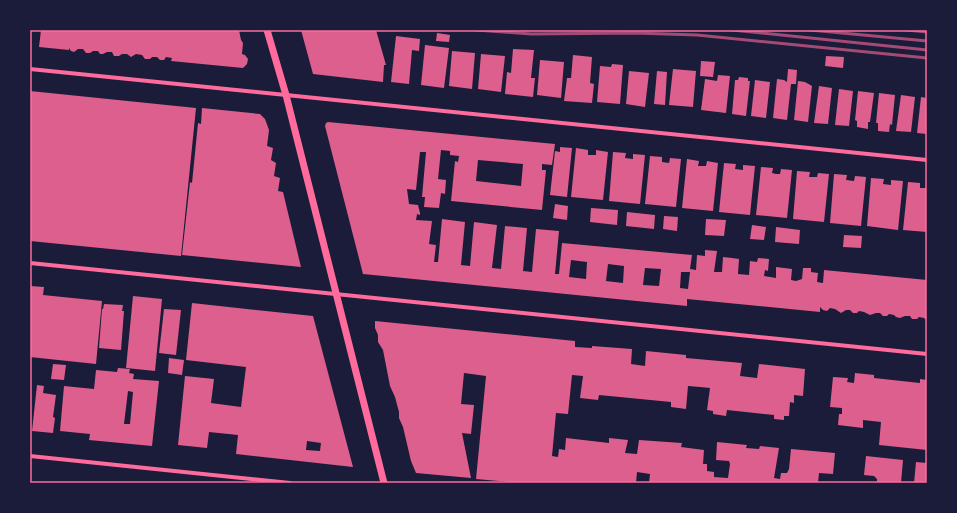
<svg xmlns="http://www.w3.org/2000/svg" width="957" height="513" viewBox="0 0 957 513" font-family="'Golos Text',sans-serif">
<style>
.building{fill:#dd5f8e;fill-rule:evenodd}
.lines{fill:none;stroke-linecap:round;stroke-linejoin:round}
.minor{stroke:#ff6b9d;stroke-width:4}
.tertiary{stroke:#ff6b9d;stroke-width:7}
.rail{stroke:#a44b75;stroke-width:3}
.neatline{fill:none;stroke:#ff6b9d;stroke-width:1.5}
</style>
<rect width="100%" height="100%" fill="#1b1b3a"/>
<g class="building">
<polygon points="41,30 239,30 241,40 243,43 242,54 245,55 248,59 247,64 243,68 171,61 172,58 166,57 164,60 160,60 157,57 152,57 150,59 145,59 142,55 136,54 131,57 127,54 122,54 119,56 114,56 112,52 107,52 103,54 100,54 98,51 93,51 90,53 86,53 83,49 78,49 74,52 71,51 69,48 69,50 39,47"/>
<polygon points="301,30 376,30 386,65 384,65 383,82 313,74"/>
<polygon points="437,33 450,35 449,42 436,41"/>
<polygon points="396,36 420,39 419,51 412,50 409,84 391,82"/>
<polygon points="425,45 449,48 444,88 421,85"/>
<polygon points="513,49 534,50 531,78 535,78 533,97 505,94 507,72 511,73"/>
<polygon points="452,51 475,53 472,89 449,86"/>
<polygon points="481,54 505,56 501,92 478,89"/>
<polygon points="573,55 592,57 590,83 594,84 592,103 564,101 567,78 571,78"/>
<polygon points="826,56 844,57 843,68 825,66"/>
<polygon points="540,60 564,62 561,98 537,95"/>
<polygon points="701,61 715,62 713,77 700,76"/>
<polygon points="612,64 623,65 620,104 597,102 600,66 611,67"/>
<polygon points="673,69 696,71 693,107 669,105"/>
<polygon points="788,69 797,70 796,84 791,84 787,120 773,118 777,79 784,80 787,82"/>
<polygon points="629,71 649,73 645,107 626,104"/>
<polygon points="657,71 667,72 665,105 654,104"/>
<polygon points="718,75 730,76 726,113 701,110 705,79 717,81"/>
<polygon points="739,77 748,78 748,81 750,81 746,116 732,114 735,80 738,80"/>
<polygon points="755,80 770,82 766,118 751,116"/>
<polygon points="798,81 805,82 812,86 808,122 794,120"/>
<polygon points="819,86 832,88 828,124 814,123"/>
<polygon points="839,89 853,91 849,126 835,125"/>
<polygon points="30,91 196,108 181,256 30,241"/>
<polygon points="858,91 874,93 870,122 868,122 868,129 857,127 857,121 855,120"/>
<polygon points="879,93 895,95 892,125 890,124 889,132 878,131 878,123 876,123"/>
<polygon points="901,95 915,97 911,132 896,131"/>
<polygon points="921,97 927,98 927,134 917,133"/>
<polygon points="202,108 260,114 265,119 269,130 267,146 273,148 271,160 276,163 274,176 280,178 278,191 283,192 301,267 182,255 190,182 192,183 198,123 201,124"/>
<path d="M328 122 555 144 552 165 542 164V170H546L542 210 451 201 455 161 458 162 459 156 450 155V151L441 150 438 179 446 180 445 194 441 193 439 208 424 207 425 197H422L426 152H420L416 190 407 189 409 204 418 205 420 213V215L417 214 416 220 432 221 429 244 436 245 434 262H438L442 219 465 222 461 265 470 266 474 222 497 225 492 268 501 269 505 226 527 228 523 271 532 272 536 229 559 231 555 274H559L562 243 692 255 690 269 696 270 697 255 705 256V250L717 251 714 272H722L723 257 732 258 739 259 738 274 749 275 750 261 757 262 758 258 769 259 768 271 765 270 764 276 776 278V267L792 269 791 280 796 281 802 279 803 268H811V272L818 273 817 282 823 283 824 270 927 280V321L924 318 919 317 917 319H912L910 316H905L900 318 896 317 894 315 889 314 887 316H883L880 313H876L870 315 864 312 859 311 857 313H853L850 310H846L841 313 835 309 830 308 827 311 823 310 820 307V312L687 299V306L363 274 325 126 326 123ZM478 160 523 164 521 186 476 181ZM571 260 587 262 586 279 569 277ZM608 264 624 266 623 283 606 281ZM645 268 661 269 659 286 643 285ZM681 272H690L688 289 680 288Z"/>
<polygon points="560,147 572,148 567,197 550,195 555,151 560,152"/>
<polygon points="576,148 588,150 588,155 596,155 596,150 608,152 603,200 571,197"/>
<polygon points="613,152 626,153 625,158 633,159 633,154 645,155 640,204 609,201"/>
<polygon points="650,156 662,157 662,162 669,163 670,158 681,159 676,207 645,204"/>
<polygon points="687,159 699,161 698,166 706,166 707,161 718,163 713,211 682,208"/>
<polygon points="724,163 736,164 735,169 743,170 743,165 755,166 750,215 719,212"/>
<polygon points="761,167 773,168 772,173 776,174 780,174 781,169 792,170 787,218 756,215"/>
<polygon points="797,171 810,172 809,177 817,177 818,173 829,174 824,222 793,219"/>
<polygon points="834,174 847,175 846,180 854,181 855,176 866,177 861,226 830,223"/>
<polygon points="871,178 884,179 883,184 891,185 891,180 903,181 898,230 867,226"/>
<polygon points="908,182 920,183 920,188 927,188 927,232 903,230"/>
<polygon points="555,204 568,206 567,220 553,218"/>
<polygon points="591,208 618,210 617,225 590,222"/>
<polygon points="627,212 655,215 654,229 626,226"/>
<polygon points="664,216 678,217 677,231 663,229"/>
<polygon points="706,219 726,220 724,236 705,235"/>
<polygon points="752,225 766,227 764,240 750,239"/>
<polygon points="776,227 800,230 799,244 775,242"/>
<polygon points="844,235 862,236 861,248 843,247"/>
<polygon points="30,286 44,287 43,295 102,301 96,364 30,357"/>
<polygon points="133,296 162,299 155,371 126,368"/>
<path d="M192 303 313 316 353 467 236 454 238 435 209 432 207 448 178 445 185 376 214 379 211 403 241 407 246 367 186 360ZM307 441 321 443 320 451 306 450Z"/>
<polygon points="104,304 123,305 122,311 124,311 121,350 99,348 102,309 103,309"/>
<polygon points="164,309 181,310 176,355 159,353"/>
<polygon points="375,321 575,341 575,347 592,348 592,346 632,349 631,364 645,366 646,351 686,355 686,358 742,363 740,376 757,378 759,364 805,369 803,396 794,395 794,403 790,402 789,416 784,416 784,420 774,419 774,415 727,410 726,416 713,414 713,411 707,410 710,388 700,387 688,386 686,409 671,407 671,402 599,395 598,400 580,398 583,376 572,375 568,414 556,413 552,456 558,457 559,449 565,450 566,438 609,443 609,438 628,440 625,453 637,454 639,440 682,443 681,447 704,450 703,464 707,464 707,471 714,472 714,477 728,478 730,464 729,461 716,460 717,442 747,445 746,448 759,449 760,446 779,448 774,478 780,479 781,473 787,473 789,469 791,449 835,453 833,474 819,473 818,483 649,483 650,474 637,472 636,483 587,483 574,482 574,483 521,483 476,479 486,376 464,373 461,404 474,405 471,434 462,433 471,478 416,473 411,461 403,427 399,418 399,412 395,397 390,386 383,350 378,342 378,335 375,328"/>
<polygon points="169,358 184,360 182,375 168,373"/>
<polygon points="53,364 66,365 64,380 51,379"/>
<path d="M118 368 130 369 129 373 134 374 133 379 159 381 152 446 89 440 90 434 60 431 64 386 94 389 96 370 117 372ZM128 391 133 392 130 424H124Z"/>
<polygon points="855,373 874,375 874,378 920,383 920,379 927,380 927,450 879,445 881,422 863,420 863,428 838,425 839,414 842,414 842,408 830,407 833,377 848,378 847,382 854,383"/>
<polygon points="37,385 44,386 43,393 56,395 53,417 55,418 53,433 32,431"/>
<polygon points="866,456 903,460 901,483 877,483 877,479 874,476 864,475"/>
<polygon points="916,462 927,463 927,483 914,483"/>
</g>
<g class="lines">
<g class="minor">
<polyline points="30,69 927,160"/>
<polyline points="30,263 927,354"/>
<polyline points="30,456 290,483"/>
</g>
<polyline class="tertiary" points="267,30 286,95 384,483"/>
<g class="rail">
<polyline points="476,30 531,34 635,33 697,35 927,58"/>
<polyline points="732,30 927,50"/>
<polyline points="810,30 927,41"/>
<polyline points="907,30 927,32"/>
</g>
</g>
<rect width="957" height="513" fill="none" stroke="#1b1b3a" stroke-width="62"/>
<rect x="31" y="31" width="895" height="451" class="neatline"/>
</svg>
